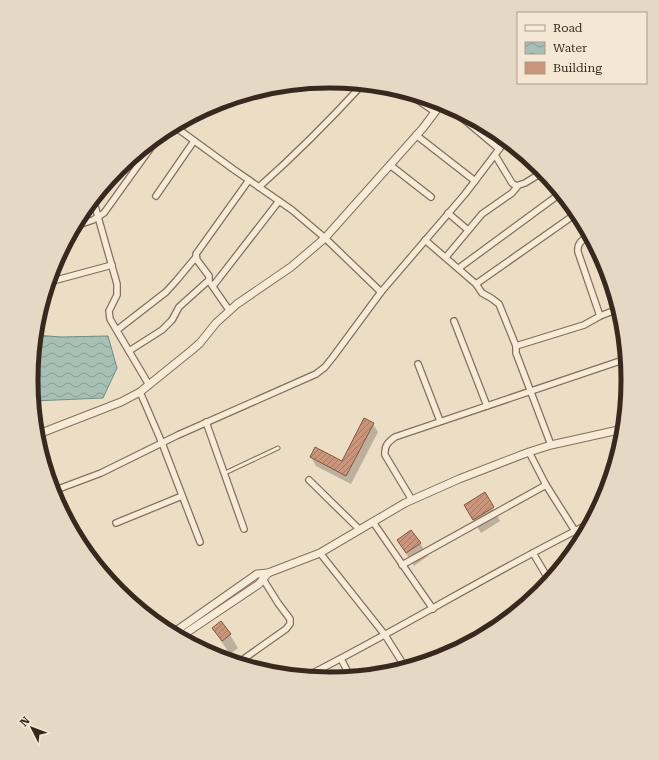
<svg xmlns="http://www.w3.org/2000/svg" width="659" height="760" viewBox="0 0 659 760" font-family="'Roboto Serif',serif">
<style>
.water{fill:url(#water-waves);stroke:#6e8e83}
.shadow{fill:#0003}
.building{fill:url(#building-hatch);stroke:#855643}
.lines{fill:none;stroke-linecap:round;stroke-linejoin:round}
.service-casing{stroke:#876e5c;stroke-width:5}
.minor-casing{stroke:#876e5c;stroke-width:8}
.tertiary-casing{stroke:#876e5c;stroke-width:9}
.service{stroke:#f7ebd8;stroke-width:3}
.minor{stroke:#f7ebd8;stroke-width:5.5}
.tertiary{stroke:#f7ebd8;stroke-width:7}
.rim{fill:none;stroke:#38291f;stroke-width:5}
</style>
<defs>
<pattern id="water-waves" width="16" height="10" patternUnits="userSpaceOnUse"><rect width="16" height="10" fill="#a7c0b6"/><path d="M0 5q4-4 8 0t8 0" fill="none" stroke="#899c93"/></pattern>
<pattern id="building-hatch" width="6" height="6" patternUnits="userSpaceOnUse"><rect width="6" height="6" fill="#c9957d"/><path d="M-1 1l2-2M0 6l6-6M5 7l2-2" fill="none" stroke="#a47a66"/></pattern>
</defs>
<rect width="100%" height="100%" fill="#ecddc5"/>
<polygon class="water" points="35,335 61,337 108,336 117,368 103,398 33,401 31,380"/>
<g class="shadow">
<polygon points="373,424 378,432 351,484 316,466 311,457 342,462"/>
<polygon points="485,494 500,521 481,533 465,506"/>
<polygon points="398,541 420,543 428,556 414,566"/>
<polygon points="221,622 230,635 238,648 230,654 221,641 213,628"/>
</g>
<g class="building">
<polygon points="364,418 374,423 346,476 310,457 315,447 342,461"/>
<polygon points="485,492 494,507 473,520 464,505"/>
<polygon points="411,530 421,543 406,553 397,540"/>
<polygon points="221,621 231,634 222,641 212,628"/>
</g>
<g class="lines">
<g class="service-casing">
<polyline id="service" points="225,473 278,448"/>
</g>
<g class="minor-casing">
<g id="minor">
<polyline points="409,94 435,112"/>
<polyline points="449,107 499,149"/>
<polyline points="174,126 233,169 292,210 325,238 381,292"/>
<polyline points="179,130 193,116"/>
<polyline points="416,135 475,181"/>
<polyline points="495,155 512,183 516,186 525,183 543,172"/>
<polyline points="390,165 431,197"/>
<path d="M259 187C295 155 329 121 362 85"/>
<polyline points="156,196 194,141"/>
<polyline points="93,199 117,284 117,295 109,311 110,319 149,385"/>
<polyline points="448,213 468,230"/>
<polyline points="75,226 93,220 104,213 160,135"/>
<path d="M589 236C582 240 577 243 578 252L600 316"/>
<polyline points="425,240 476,284 482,293 491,298 499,304 516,346 516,353 551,445"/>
<polyline points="446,257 482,214 512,193 517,187"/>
<polyline points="459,268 561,193"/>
<polyline points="49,282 112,265"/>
<polyline points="211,284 229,310"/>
<polyline points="476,284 577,213"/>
<polyline points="213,286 279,201"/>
<polyline points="454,321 487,406"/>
<polyline points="117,330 166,292 176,281 196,257"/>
<polyline points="516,346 584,325 600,316 618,309"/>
<polyline points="129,351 162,330 172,320 179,307 209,280 209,276 197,260 196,254 249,180"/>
<polyline points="418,364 440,421"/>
<polyline points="140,392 162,443 200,542"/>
<polyline points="206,422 244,529"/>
<polyline points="309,480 360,530"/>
<polyline points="53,491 101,473 178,435 316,374 325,367 333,357 381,292 465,194 506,140"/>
<path d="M412 500 385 455C384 446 388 442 395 437L626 359"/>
<polyline points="373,522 433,609"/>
<polyline points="116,523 182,496"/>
<polyline points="575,531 590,523"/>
<polyline points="320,553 385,635 405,667"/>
<polyline points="533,553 549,580"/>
<polyline points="402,565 546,485"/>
<polyline points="105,569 132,602"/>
<polyline points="341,659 350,676"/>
<polyline points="238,663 286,629 290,624 290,619 278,603 263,579"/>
<path d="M307 676C398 630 484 577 575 531L546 485 529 452"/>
</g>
</g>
<g class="tertiary-casing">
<g id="tertiary">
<polyline points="36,435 121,402 140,392 192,350 200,343 216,323 237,304 291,267 325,238 423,128 441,104"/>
<polyline points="173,633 257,574 268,573 320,553 405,503 459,479 529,452 551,445 623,429"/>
<polyline points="180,637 259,584 268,573"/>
</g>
</g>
<use href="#service" class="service"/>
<use href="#minor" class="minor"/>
<use href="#tertiary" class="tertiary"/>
</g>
<path d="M0 0H659V760H0ZM329 88H330A291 291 0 0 1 621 379V381A291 291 0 0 1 330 672H329A291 291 0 0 1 38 381V379A291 291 0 0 1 329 88Z" fill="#e5d9c6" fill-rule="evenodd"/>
<path class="rim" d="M329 88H330A291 291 0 0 1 621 379V381A291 291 0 0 1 330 672H329A291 291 0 0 1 38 381V379A291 291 0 0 1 329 88Z"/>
<rect x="517" y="12" width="130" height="72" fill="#f4e8d5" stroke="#a99c8c"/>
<rect x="525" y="25" width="20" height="6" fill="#f7ebd8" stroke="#a99c8c"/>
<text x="553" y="32" font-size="12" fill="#38291f">Road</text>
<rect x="525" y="42" width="20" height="12" fill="url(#water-waves)" stroke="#a99c8c"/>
<text x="553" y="52" font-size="12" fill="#38291f">Water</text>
<rect x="525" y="62" width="20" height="12" fill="#c9957d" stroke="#a99c8c"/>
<text x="553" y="72" font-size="12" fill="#38291f">Building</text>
<g transform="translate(32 728) rotate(312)" stroke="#f4e8d5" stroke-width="3" paint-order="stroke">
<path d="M0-3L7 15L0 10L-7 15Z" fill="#38291f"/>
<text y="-6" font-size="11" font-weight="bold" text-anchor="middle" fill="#38291f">N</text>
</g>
</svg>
